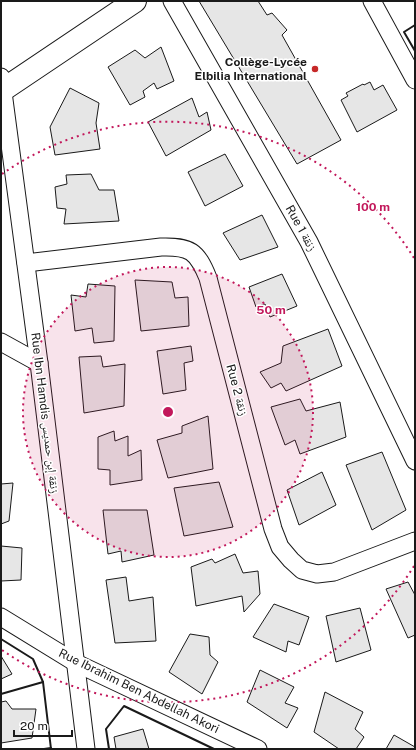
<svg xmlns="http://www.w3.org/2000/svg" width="416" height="750" viewBox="0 0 416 750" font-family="'Public Sans','Noto Naskh Arabic',sans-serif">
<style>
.building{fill:#e6e6e6;stroke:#1a1a1a}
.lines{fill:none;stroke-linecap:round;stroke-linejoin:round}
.minor-casing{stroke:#1a1a1a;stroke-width:19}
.tertiary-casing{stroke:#1a1a1a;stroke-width:24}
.minor{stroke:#fff;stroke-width:17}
.tertiary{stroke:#fff;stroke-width:22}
.wall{stroke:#1a1a1a;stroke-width:2}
.ring{fill:none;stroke:#c2185b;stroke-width:2;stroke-dasharray:2 4}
.poi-dot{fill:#c62828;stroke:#fff;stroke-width:1.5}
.labels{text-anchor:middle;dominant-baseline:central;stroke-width:3;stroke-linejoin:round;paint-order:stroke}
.poi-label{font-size:12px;font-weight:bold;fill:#1a1a1a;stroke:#fff;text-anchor:end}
.street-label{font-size:12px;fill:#1a1a1a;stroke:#fff}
.centre{fill:#c2185b;stroke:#fff;stroke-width:2}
.ring-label{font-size:12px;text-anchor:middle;font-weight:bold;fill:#c2185b;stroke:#fff;stroke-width:3;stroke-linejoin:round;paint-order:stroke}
</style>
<rect width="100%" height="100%" fill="#fff"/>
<g class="building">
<polygon points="199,1 258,1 267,15 272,13 287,30 282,35 341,140 297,164"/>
<polygon points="161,47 174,81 157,89 154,83 143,91 145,97 130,105 108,67 135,50 145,58"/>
<polygon points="370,82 374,90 383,85 397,110 357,132 341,100 348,96 346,93 363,84 364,85"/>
<polygon points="70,88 99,103 96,123 100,149 55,155 50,127"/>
<polygon points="192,98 199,117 207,112 211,130 166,156 148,122"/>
<polygon points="225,154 243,186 205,206 188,172"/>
<polygon points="91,174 99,190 114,190 119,221 64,224 66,209 57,208 55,187 67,184 66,175"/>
<polygon points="262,215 278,247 240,260 223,233"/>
<polygon points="282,274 297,306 270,317 265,304 256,307 249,287"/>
<polygon points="135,280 172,282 175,298 188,297 189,326 141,331"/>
<polygon points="88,284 115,286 114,341 94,343 92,328 75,331 71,295 86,297"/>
<polygon points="328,329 342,366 286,391 281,383 271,388 260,372 281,363 283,346"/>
<polygon points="191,346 193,361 184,363 186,390 163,394 157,351"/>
<polygon points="101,356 103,367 125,364 124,406 84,413 79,357"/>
<polygon points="300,399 306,411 340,402 346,437 300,454 295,440 285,445 271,407"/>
<polygon points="208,416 213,469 168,478 157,440 182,433 182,426"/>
<polygon points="114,431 115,441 128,436 128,456 141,450 142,480 110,485 110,470 98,469 98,437"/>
<polygon points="382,452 406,510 372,530 346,465"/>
<polygon points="322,472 336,505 299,525 287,490"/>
<polygon points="219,482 233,527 184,536 174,488"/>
<polygon points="13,483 9,521 1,524 1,484"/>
<polygon points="103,510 147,510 154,555 122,562 121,551 108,554"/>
<polygon points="1,546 22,548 21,580 1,581"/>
<polygon points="235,554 243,573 258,571 260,594 244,612 242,596 196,606 191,567 212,559 215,563"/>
<polygon points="126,577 129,601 153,597 156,641 115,643 106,580"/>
<polygon points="408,582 415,595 415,635 408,638 386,589"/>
<polygon points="274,604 309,617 299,645 288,641 286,652 253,637"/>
<polygon points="360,608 371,650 336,662 326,616"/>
<polygon points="190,634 209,637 210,655 218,662 202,694 169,672"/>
<polygon points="1,656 12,674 1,679"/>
<polygon points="260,670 294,687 285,703 298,708 287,728 247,702"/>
<polygon points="325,692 363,712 355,729 364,737 356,749 339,749 314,732"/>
<polygon points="6,701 12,709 36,709 32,738 1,743 1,702"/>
<polygon points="143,729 149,749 116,749 114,737"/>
<polygon points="394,735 415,747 415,749 386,749"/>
</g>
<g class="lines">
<g class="minor-casing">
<g id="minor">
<polyline points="172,1 309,242 415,461"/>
<polyline points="372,1 415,80"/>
<polyline points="1,77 39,363 86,749"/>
<path d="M26 263 161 247C190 246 197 251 208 278L273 529 280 547 291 560 302 570 317 574 334 572 415 541"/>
<polyline points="1,342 39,363"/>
<polyline points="1,617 76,663 258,749"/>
</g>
</g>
<g class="tertiary-casing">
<polyline id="tertiary" points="1,91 135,1"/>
</g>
<use href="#minor" class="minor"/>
<use href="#tertiary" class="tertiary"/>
<g class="wall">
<polyline points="415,25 404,32 415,51"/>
<polyline points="1,639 33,659 43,682 51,749"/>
<polyline points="1,694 43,682"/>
<polyline points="44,749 51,748"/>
<polyline points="109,749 106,729 124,706 214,749"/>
</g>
</g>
<circle cx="168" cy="412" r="145" fill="#c2185b" fill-opacity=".12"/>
<g class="ring">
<circle cx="168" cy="412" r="145"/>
<path d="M414 566A290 290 0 0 1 2 650M2 174A290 290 0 0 1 414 258"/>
</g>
<circle class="poi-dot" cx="315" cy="69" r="4"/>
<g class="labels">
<g class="poi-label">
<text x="307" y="62">Collège-Lycée<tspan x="307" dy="14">Elbilia International</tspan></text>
</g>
<g class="street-label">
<text transform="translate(301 228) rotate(61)">Rue 1 زنقة</text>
<text transform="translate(237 390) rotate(75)">Rue 2 زنقة</text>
<text transform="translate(45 413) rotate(83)">Rue Ibn Hamdis زنقة إبن حمديس</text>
<text transform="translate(139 691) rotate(26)">Rue Ibrahim Ben Abdellah Akori</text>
</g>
</g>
<circle cx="168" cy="412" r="6" class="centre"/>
<g class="ring-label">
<text x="373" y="211">100 m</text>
<text x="271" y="314">50 m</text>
</g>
<rect width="416" height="750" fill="none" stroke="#1a1a1a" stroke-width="4"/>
<path d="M14 730v6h58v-6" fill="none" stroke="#1a1a1a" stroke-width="2"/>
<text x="20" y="730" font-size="12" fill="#1a1a1a" stroke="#ffffff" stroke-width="3" paint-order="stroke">20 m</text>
</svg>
